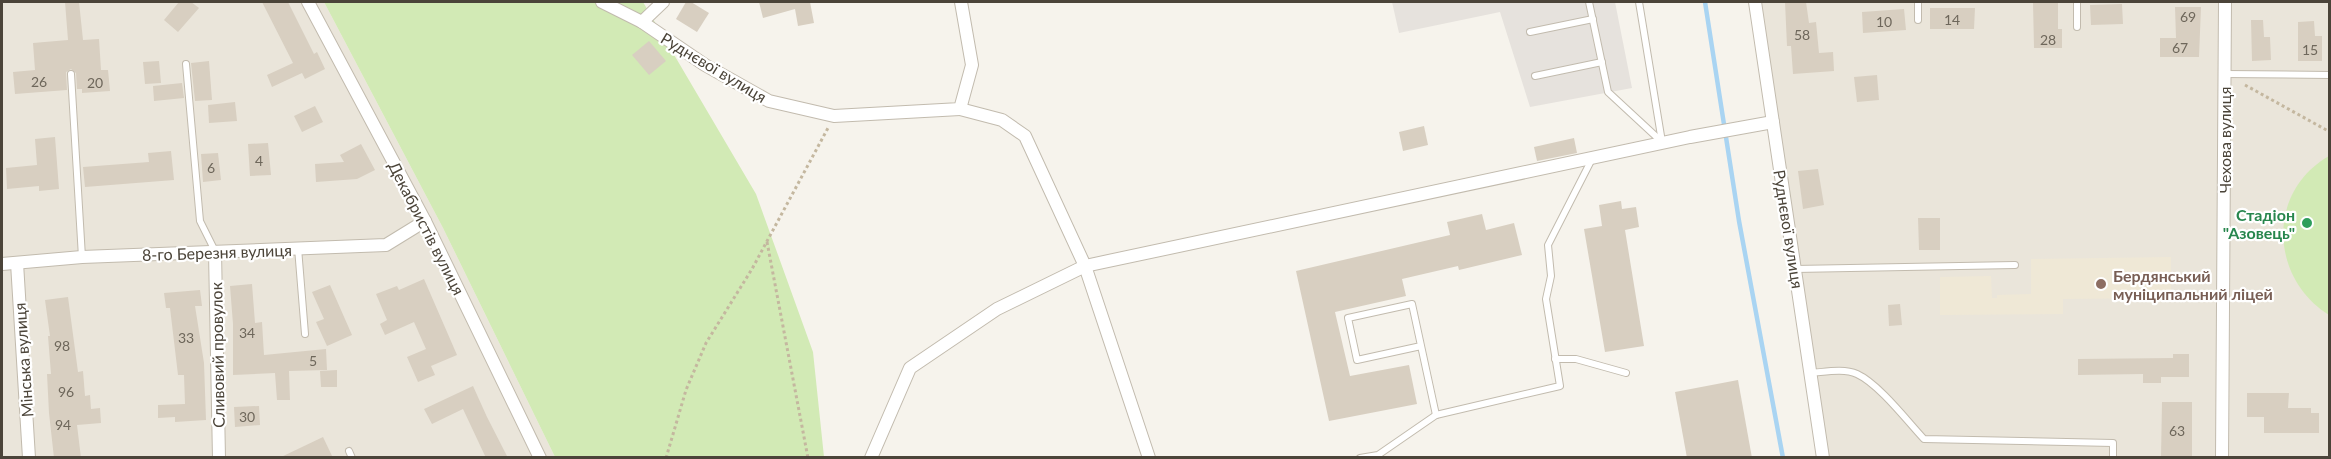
<svg xmlns="http://www.w3.org/2000/svg" width="2331" height="459" viewBox="0 0 2331 459" font-family="Lato,sans-serif">
<style>
.residential{fill:#eae5da}
.industrial{fill:#e6e2dd}
.education{fill:#efe8d6}
.green{fill:#d2eab5}
.lines{fill:none;stroke-linecap:round;stroke-linejoin:round}
.stream{stroke:#a9d4f2;stroke-width:4.5}
.building{fill:#d8cfc1}
.lane-casing{stroke:#c2bbae;stroke-width:8}
.street-casing{stroke:#c2bbae;stroke-width:14}
.path{stroke:#c4b79f;stroke-width:3;stroke-dasharray:3 3;stroke-linecap:butt}
.lane{stroke:#fff;stroke-width:6}
.street{stroke:#fff;stroke-width:12}
.leisure-dot{fill:#2e9e5b;stroke:#fff;stroke-width:2}
.education-dot{fill:#8d6e63;stroke:#fff;stroke-width:2}
.labels{text-anchor:middle;dominant-baseline:central;stroke-width:4.5;stroke-linejoin:round;paint-order:stroke}
.number-label{font-size:14px;fill:#6e675b}
.street-label{font-size:16px;fill:#4b4439;stroke:#fff}
.leisure-label{font-size:16px;font-weight:bold;fill:#27864d;stroke:#fff;text-anchor:end}
.education-label{font-size:16px;font-weight:bold;fill:#785e54;stroke:#fff;text-anchor:start}
</style>
<rect width="100%" height="100%" fill="#f6f3ec"/>
<g class="residential">
<polygon points="2,2 324,2 443,228 555,457 2,457"/>
<polygon points="1760,2 2329,2 2329,457 1829,457"/>
</g>
<polygon class="industrial" points="1392,2 1615,2 1632,88 1530,107 1500,12 1399,33"/>
<polygon class="education" points="2171,257 2171,298 2063,299 2063,314 1940,315 1940,277 1991,276 1992,298 1997,298 1997,295 2031,294 2031,259"/>
<g class="green">
<polygon points="324,2 643,2 756,194 813,352 824,457 555,457 443,228"/>
<path d="M2329 156V315C2270 278 2266 192 2329 156Z"/>
</g>
<g class="lines">
<polyline class="stream" points="1705,2 1739,221 1783,458"/>
</g>
<g class="building">
<polygon points="65,2 79,2 83,40 99,39 101,70 108,70 110,91 82,93 82,89 77,89 76,73 71,69 66,72 67,90 15,94 13,72 35,70 33,43 68,40"/>
<polygon points="179,2 191,2 199,8 178,32 164,20"/>
<polygon points="262,2 288,2 314,54 317,52 325,69 305,79 302,73 272,87 267,75 293,63"/>
<polygon points="686,2 691,2 709,13 697,32 676,19"/>
<polygon points="759,2 810,2 814,23 798,26 795,9 763,18"/>
<polygon points="1785,2 1806,2 1809,23 1816,22 1819,53 1833,52 1834,71 1793,74 1791,46 1787,46"/>
<polygon points="2033,2 2058,2 2058,29 2062,29 2062,48 2034,48"/>
<polygon points="2122,4 2123,24 2091,25 2090,5"/>
<polygon points="2175,7 2201,7 2199,57 2160,57 2160,38 2176,38"/>
<polygon points="1930,8 1975,8 1974,29 1930,29"/>
<polygon points="1904,9 1906,30 1863,33 1862,12"/>
<polygon points="2251,20 2263,20 2264,37 2270,37 2271,60 2252,61"/>
<polygon points="2314,21 2315,36 2322,36 2322,61 2298,61 2298,22"/>
<polygon points="649,41 666,61 649,75 632,55"/>
<polygon points="159,61 161,83 145,84 143,62"/>
<polygon points="209,61 212,100 195,101 191,63"/>
<polygon points="1877,75 1879,100 1857,102 1854,77"/>
<polygon points="182,83 184,98 154,101 153,86"/>
<polygon points="235,102 237,121 209,123 208,105"/>
<polygon points="315,106 323,122 302,132 294,116"/>
<polygon points="1424,126 1428,145 1403,151 1399,132"/>
<polygon points="55,137 59,189 39,191 39,186 7,189 6,168 37,165 35,139"/>
<polygon points="1574,138 1577,153 1537,161 1534,147"/>
<polygon points="268,143 271,175 250,176 248,144"/>
<polygon points="361,144 375,170 357,179 316,182 315,164 344,162 340,155"/>
<polygon points="171,151 174,180 85,187 83,167 149,162 148,153"/>
<polygon points="218,153 221,180 203,182 201,154"/>
<polygon points="1818,169 1824,205 1803,209 1798,171"/>
<polygon points="1621,201 1622,209 1636,207 1639,227 1625,230 1644,346 1605,352 1584,229 1602,226 1599,205"/>
<polygon points="1482,214 1486,230 1514,223 1522,255 1459,270 1458,266 1402,279 1406,296 1335,312 1350,376 1409,365 1417,404 1329,421 1296,271 1450,235 1447,222"/>
<polygon points="1918,218 1940,218 1940,250 1919,250"/>
<polygon points="424,279 457,355 431,366 435,375 418,382 407,357 426,349 414,322 385,335 380,324 387,320 376,294 397,286 399,290"/>
<polygon points="252,284 255,323 262,322 264,355 326,349 327,370 289,371 290,400 277,400 275,373 233,375 233,324 230,286"/>
<polygon points="330,285 352,335 327,346 316,322 324,319 312,292"/>
<polygon points="200,290 202,306 195,306 204,363 206,420 175,422 175,417 158,418 158,405 185,404 184,375 178,375 170,308 166,308 164,293"/>
<polygon points="68,297 78,372 83,371 85,396 90,395 91,409 100,408 101,423 77,425 81,458 54,458 49,413 47,374 51,374 48,336 50,336 45,300"/>
<polygon points="1900,304 1902,325 1889,326 1888,305"/>
<polygon points="2173,354 2189,354 2189,377 2161,377 2161,383 2143,383 2143,374 2078,375 2078,359 2173,358"/>
<polygon points="337,370 337,387 321,387 320,371"/>
<polygon points="1738,380 1752,458 1687,458 1675,392"/>
<polygon points="473,386 487,417 508,458 486,458 463,409 432,424 424,409"/>
<polygon points="2247,393 2289,393 2288,408 2311,408 2311,413 2319,413 2319,433 2264,433 2264,417 2247,417"/>
<polygon points="2162,402 2192,402 2192,458 2161,458"/>
<polygon points="259,406 260,425 235,427 234,407"/>
<polygon points="323,437 333,458 279,458"/>
</g>
<g class="lines">
<g class="lane-casing">
<g id="lane">
<polyline points="1589,2 1608,92 1662,142"/>
<polyline points="1639,2 1662,142"/>
<polyline points="1918,20 1918,2"/>
<polyline points="2077,27 2077,2"/>
<polyline points="1530,32 1593,19"/>
<polyline points="186,64 200,221 215,251"/>
<polyline points="71,74 82,257"/>
<polyline points="2225,74 2330,75"/>
<polyline points="1535,76 1602,62"/>
<polyline points="298,248 305,334"/>
<polyline points="1795,269 2015,265"/>
<polyline points="1421,346 1357,360 1348,318 1412,304 1436,415"/>
<polyline points="1555,359 1576,359 1626,373"/>
<path d="M1811 373C1825 372 1844 368 1857 374 1879 384 1908 422 1924 439L2113 443V458"/>
<polyline points="349,451 352,458"/>
<polyline points="1360,458 1378,455 1436,415 1560,386 1546,299 1551,276 1548,245 1592,159"/>
</g>
</g>
<g class="street-casing">
<g id="street">
<polyline points="308,2 425,221 540,458"/>
<polyline points="602,2 642,22 705,65 769,101 834,116 960,109 972,65 961,2"/>
<polyline points="1755,2 1823,458"/>
<polyline points="642,22 663,2"/>
<polyline points="960,109 1002,120 1025,136 1085,266 1149,458"/>
<polyline points="215,252 219,458"/>
<polyline points="17,263 29,458"/>
<polyline points="2,264 82,257 386,245 425,221"/>
<polyline points="871,458 910,368 997,309 1085,266 1690,137 1773,122"/>
<polyline points="2222,458 2225,2"/>
</g>
</g>
<g class="path">
<polyline points="2245,85 2330,132"/>
<polyline points="767,242 808,458"/>
<polyline points="666,458 686,390 706,343 752,269 828,128"/>
</g>
<use href="#lane" class="lane"/>
<use href="#street" class="street"/>
</g>
<circle class="leisure-dot" cx="2307" cy="223" r="6"/>
<circle class="education-dot" cx="2101" cy="284" r="6"/>
<g class="labels">
<g class="number-label">
<text x="2188" y="16">69</text>
<text x="1952" y="19">14</text>
<text x="1884" y="21">10</text>
<text x="1802" y="34">58</text>
<text x="2048" y="39">28</text>
<text x="2180" y="47">67</text>
<text x="2310" y="49">15</text>
<text x="39" y="81">26</text>
<text x="95" y="82">20</text>
<text x="259" y="160">4</text>
<text x="211" y="167">6</text>
<text x="247" y="332">34</text>
<text x="186" y="337">33</text>
<text x="62" y="345">98</text>
<text x="313" y="360">5</text>
<text x="66" y="391">96</text>
<text x="247" y="416">30</text>
<text x="63" y="424">94</text>
<text x="2177" y="430">63</text>
</g>
<g class="street-label">
<text transform="translate(714 67) rotate(31)">Руднєвої вулиця</text>
<text transform="translate(2224 140) rotate(-90)">Чехова вулиця</text>
<text transform="translate(427 228) rotate(63)">Декабристів вулиця</text>
<text transform="translate(1789 229) rotate(81)">Руднєвої вулиця</text>
<text transform="translate(217 252) rotate(-2)">8-го Березня вулиця</text>
<text transform="translate(217 355) rotate(-91)">Сливовий провулок</text>
<text transform="translate(23 360) rotate(-94)">Мінська вулиця</text>
</g>
<g class="leisure-label">
<text x="2295" y="214">Стадіон<tspan x="2295" dy="18">"Азовець"</tspan></text>
</g>
<g class="education-label">
<text x="2113" y="275">Бердянський<tspan x="2113" dy="18">муніципальний ліцей</tspan></text>
</g>
</g>
<rect width="2331" height="459" fill="none" stroke="#4b4439" stroke-width="6"/>
</svg>
